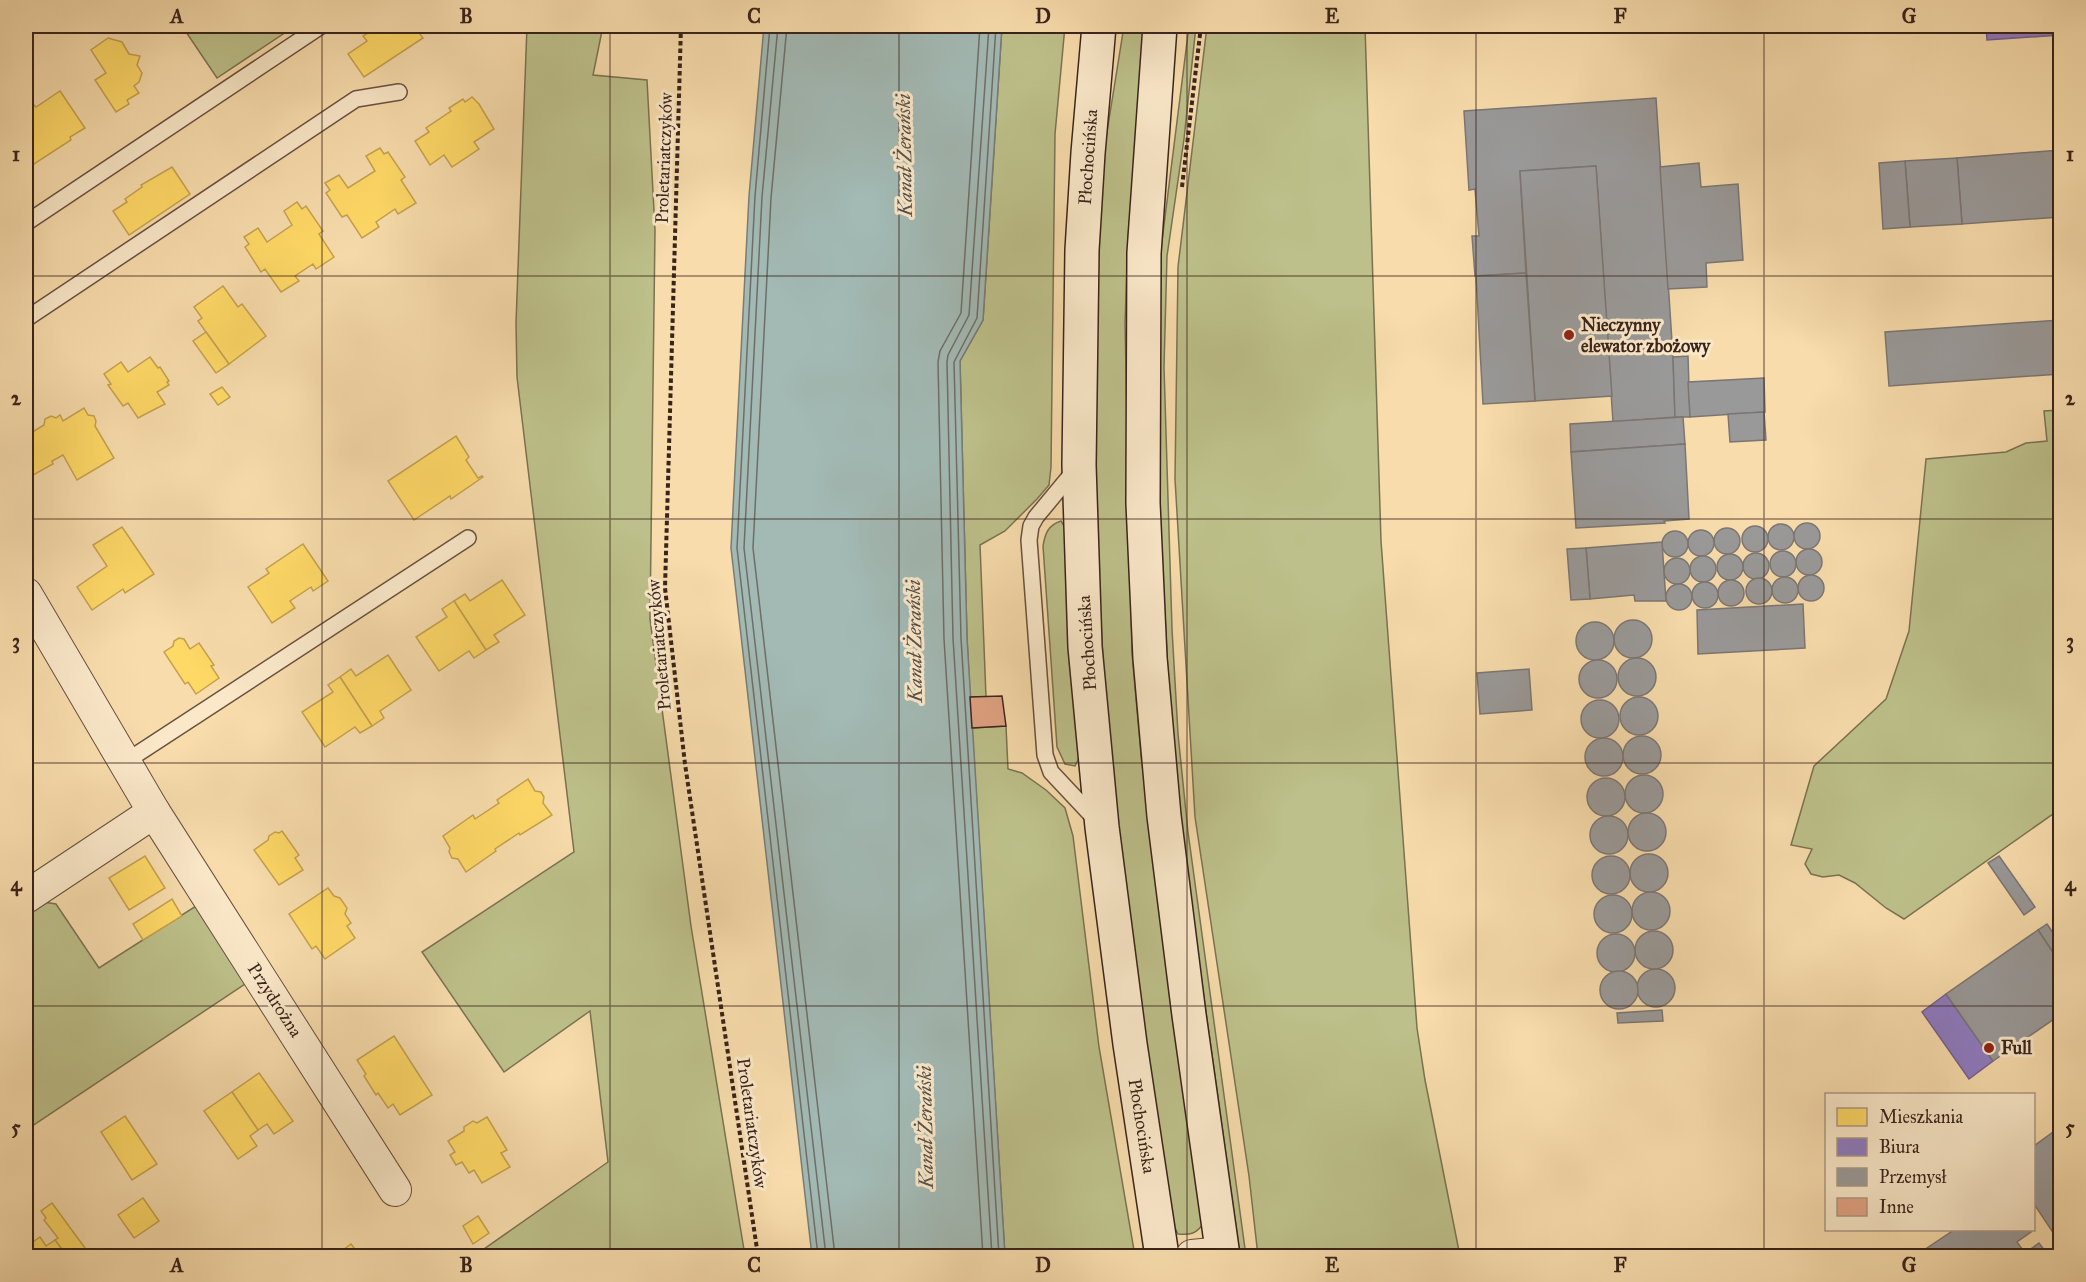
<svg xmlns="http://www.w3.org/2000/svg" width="2086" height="1282" viewBox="0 0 2086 1282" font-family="'IM FELL Great Primer',serif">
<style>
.green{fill:#bdc08a;stroke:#7b7252;stroke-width:1.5}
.water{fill:#a2b9b4;stroke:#787d77;stroke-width:1.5}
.homes{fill:#ffd966;stroke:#c4a250;stroke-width:1.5}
.offices{fill:#8e7cc3;stroke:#746191;stroke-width:1.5}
.industry{fill:#999;stroke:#7c7673;stroke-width:1.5}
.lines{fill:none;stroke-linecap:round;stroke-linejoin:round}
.shore{stroke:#6e6e68;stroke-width:1.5}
.building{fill:#e2a384;stroke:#39231b;stroke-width:1.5}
.service-casing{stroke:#69513f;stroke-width:18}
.minor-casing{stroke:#69513f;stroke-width:34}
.secondary-casing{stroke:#39231b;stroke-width:36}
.path{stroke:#39231b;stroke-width:4;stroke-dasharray:4.5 3;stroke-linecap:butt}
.service{stroke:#fae8c9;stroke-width:15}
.minor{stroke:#fae8c9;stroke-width:32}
.secondary{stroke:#fae8c9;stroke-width:33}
.grid{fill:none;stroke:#39231b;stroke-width:1.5;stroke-opacity:0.55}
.poi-dot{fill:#8f2418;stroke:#fae8c9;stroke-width:2}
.labels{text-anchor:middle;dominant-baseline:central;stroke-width:6;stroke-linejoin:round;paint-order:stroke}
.street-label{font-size:18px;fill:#39231b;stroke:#fae8c9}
.poi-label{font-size:18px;font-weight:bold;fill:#39231b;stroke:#fae8c9;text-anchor:start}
.water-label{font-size:20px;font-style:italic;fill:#585049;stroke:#fae8c9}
.neatline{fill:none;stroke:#39231b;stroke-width:2}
.grid-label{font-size:20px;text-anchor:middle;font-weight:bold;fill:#39231b}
</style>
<rect width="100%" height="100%" fill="#f8dcac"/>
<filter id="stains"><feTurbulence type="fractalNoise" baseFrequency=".00333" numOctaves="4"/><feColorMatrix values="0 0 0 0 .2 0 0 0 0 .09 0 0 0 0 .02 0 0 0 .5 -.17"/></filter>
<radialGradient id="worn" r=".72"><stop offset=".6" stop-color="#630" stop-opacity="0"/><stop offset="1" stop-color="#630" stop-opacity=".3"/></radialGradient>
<g class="green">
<polygon points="182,26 295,26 217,78"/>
<polygon points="527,26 603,26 593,75 647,80 655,230 650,619 691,926 745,1256 474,1256 608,1162 590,1011 504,1072 422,952 574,852 517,377 516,323"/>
<polygon points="1002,26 1065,26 1055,134 1051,467 1049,485 1037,499 1005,531 980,545 986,697 970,697 967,638 960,361 983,320"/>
<path d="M1124 26H1146L1128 238 1125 323 1132 653 1141 755 1172 1015 1204 1223C1196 1234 1191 1235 1178 1234L1174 1226 1157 1127 1122 862 1106 713 1100 605 1095 484 1094 353 1103 157Z"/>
<polygon points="1189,26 1196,26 1184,139 1167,256 1164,367 1172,629 1178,734 1188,832 1246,1256 1240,1256 1182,840 1170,713 1158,481 1160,257"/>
<polygon points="1207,26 1365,26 1381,541 1417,1028 1425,1080 1460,1256 1258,1256 1249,1176 1195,817 1175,479 1178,267"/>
<polygon points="2060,410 2060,809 1904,919 1886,908 1855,883 1839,875 1823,877 1811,874 1805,864 1812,849 1791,845 1814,766 1886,699 1909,631 1926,459 2006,452 2026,443 2047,441 2044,411"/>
<path d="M1061 521 1066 529 1079 758 1075 766 1065 764 1057 747 1043 546C1045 534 1048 525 1061 521Z"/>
<polygon points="1006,726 1008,769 1022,773 1046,790 1065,808 1073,836 1099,1047 1135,1256 1005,1256 972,728"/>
<polygon points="37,901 56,904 99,968 196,906 254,978 26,1130 26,909"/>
</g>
<polygon class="water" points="764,26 1002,26 983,320 960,361 967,638 1005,1256 812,1256 731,548 749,196"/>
<g class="homes">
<polygon points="379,26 414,26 423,38 364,77 348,54 367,41 363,36"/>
<polygon points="108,38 122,42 129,54 140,56 137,65 142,73 139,82 134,86 139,93 127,100 129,104 116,112 95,80 106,73 91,50"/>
<polygon points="60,91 85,128 70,137 71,140 31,166 26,157 26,101 32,103 36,107"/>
<polygon points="472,97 479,104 494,129 474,142 479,149 452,167 444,155 430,165 415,141 429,132 426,128 451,111 449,108 463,99 465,102"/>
<polygon points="380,148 384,154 388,152 405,177 401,180 416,203 398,214 395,209 376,222 379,227 362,238 347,215 342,217 326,193 330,190 325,183 339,175 348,188 375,171 366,156"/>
<polygon points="172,167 190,194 129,235 113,211 127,202 125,199 142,187 141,185"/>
<polygon points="297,202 302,209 306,206 323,231 319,234 334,257 316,269 313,264 295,276 299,281 281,292 265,269 261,272 245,247 249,244 244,237 258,228 267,242 292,225 284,211"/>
<polygon points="223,286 238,307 242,304 266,336 229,364 198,321 202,318 194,307"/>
<polygon points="206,332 229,364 216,373 193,341"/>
<polygon points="150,357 158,368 160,367 169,381 167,382 169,385 157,392 165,404 138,418 128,403 123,406 108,385 111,384 104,374 121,362 128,372"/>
<polygon points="222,387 230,397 218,405 210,394"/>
<polygon points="84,408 88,415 94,416 96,421 95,426 114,458 77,480 63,455 52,461 53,464 26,479 26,436 44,425 45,419 51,416 56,418 60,415 63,421"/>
<polygon points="456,436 469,457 466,460 478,478 482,476 483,477 451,499 450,496 414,520 388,481"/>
<polygon points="122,527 154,574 125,593 123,589 92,610 77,587 107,566 93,545"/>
<polygon points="303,544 328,581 313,591 311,587 290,601 295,608 272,623 248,587 269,573 266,569"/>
<polygon points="502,580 525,615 494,635 499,642 486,650 454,601 465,594 470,601"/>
<polygon points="454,601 486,650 474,658 469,651 439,671 416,637 447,617 442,609"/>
<polygon points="179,638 184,639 190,649 199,643 214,665 211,666 219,678 196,694 188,682 185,684 164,652 173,646 174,641"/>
<polygon points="388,655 411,690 380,711 384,718 372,726 340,677 351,669 356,676"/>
<polygon points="340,677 372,726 360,733 355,727 325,747 302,712 333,692 328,685"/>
<polygon points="528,779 535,791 541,792 544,797 543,803 552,815 520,835 519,833 495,849 496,851 466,872 458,859 452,858 449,852 450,848 443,836 473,815 475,819 499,803 497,800"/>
<polygon points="282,831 299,855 295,858 303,870 279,885 254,850 268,840 269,836 275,832 279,833"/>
<polygon points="145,856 165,888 129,910 109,878"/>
<polygon points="328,888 334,896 340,898 347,908 345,914 351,923 347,926 355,938 325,959 316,946 312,949 289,914"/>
<polygon points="172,899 182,916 143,940 133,924"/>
<polygon points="394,1036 432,1095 400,1115 393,1104 388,1108 378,1093 376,1095 364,1076 366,1074 357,1060"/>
<polygon points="259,1073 293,1121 274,1134 267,1124 258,1130 232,1092"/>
<polygon points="232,1092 258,1130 250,1136 257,1146 238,1159 204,1111"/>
<polygon points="125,1116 157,1164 132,1180 101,1132"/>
<polygon points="487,1117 507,1150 501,1153 510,1167 482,1183 474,1170 469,1173 462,1162 456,1165 450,1155 455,1152 448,1141 464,1131 464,1127 473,1121 477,1123"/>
<polygon points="143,1198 159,1221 134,1238 118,1215"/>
<polygon points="52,1203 71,1229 91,1256 67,1256 55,1240 58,1238 44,1220 46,1218 41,1211"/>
<polygon points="478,1216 489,1233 473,1244 463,1226"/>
<polygon points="40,1237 46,1246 55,1240 67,1256 39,1256 30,1244"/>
<polygon points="351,1244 360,1256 335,1256"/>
</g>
<g class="offices">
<polygon points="1986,26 2060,26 2060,35 1987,40"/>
<polygon points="1946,994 1993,1061 1969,1079 1922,1012"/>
</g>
<g class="industry">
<polygon points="1656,98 1673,357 1675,417 1613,422 1596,166 1520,171 1526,273 1475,276 1472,236 1479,236 1475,189 1469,190 1464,111"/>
<polygon points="2060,150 2060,217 1962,224 1957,158"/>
<polygon points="1957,158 1962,224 1910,227 1905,161"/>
<polygon points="1905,161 1910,227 1883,229 1879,163"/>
<polygon points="1699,163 1701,187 1738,184 1743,260 1706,263 1707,287 1668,289 1660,167"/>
<polygon points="1596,166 1612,396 1535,401 1520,171"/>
<polygon points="1526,273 1535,401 1483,404 1476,276"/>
<polygon points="2060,320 2060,374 1889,386 1885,332"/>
<polygon points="1688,356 1690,417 1675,417 1673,357"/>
<polygon points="1764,378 1765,412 1690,417 1688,382"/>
<polygon points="1764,412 1766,440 1730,442 1728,414"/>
<polygon points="1683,417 1685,444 1571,452 1570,424"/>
<polygon points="1685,444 1689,519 1664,521 1665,523 1576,528 1571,452"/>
<circle cx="1807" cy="536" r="13"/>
<circle cx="1781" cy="537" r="13"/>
<circle cx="1755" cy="539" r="13"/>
<circle cx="1727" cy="541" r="13"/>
<circle cx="1701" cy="543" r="13"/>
<circle cx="1675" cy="544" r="13"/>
<polygon points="1662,542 1666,601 1635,601 1634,595 1590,599 1586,548"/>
<polygon points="1586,548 1590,599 1571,600 1567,549"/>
<circle cx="1809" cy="562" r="13"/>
<circle cx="1783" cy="564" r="13"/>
<circle cx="1756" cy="566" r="13"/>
<circle cx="1730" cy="567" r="13"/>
<circle cx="1703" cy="569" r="13"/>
<circle cx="1677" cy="571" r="13"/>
<circle cx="1811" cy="588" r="13"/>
<circle cx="1785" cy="590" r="13"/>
<circle cx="1759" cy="591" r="13"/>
<circle cx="1731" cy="593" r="13"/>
<circle cx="1705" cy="595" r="13"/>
<circle cx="1679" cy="597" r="13"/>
<polygon points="1803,604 1805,648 1698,654 1697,610"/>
<circle cx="1633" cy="639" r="19"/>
<circle cx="1595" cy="641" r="19"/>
<circle cx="1637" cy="677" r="19"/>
<circle cx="1598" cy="679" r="19"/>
<polygon points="1529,669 1532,710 1480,714 1477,673"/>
<circle cx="1639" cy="716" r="19"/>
<circle cx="1600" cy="719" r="19"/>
<circle cx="1642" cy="755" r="19"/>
<circle cx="1604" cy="757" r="19"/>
<circle cx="1644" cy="794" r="19"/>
<circle cx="1606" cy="797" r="19"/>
<circle cx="1647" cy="832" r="19"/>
<circle cx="1609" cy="835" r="19"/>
<circle cx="1649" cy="873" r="19"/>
<circle cx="1611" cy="875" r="19"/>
<polygon points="1999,856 2035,907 2024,915 1988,863"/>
<circle cx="1651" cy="911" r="19"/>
<circle cx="1613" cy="914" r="19"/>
<polygon points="2047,924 2060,943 2060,963 2038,930"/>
<polygon points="2038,930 2060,963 2060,1015 1993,1061 1946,994"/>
<circle cx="1654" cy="950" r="19"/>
<circle cx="1616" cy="953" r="19"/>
<circle cx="1656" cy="988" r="19"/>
<circle cx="1619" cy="990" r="19"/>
<polygon points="1662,1010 1663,1021 1618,1023 1617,1013"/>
<polygon points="2060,1127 2060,1243 2034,1204 2034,1146"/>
<polygon points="1954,1230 2030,1230 2031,1232 2017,1242 2025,1253 2039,1243 2049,1256 1915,1256"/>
</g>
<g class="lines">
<g class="shore">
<polyline points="770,26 755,196 737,548 818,1256"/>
<polyline points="778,26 762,197 744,548 826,1256"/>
<polyline points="787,26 771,198 753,548 835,1256"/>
<polyline points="980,26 961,313 940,351 938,362 944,639 983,1256"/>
<polyline points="989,26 969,315 948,355 947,362 953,638 992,1256"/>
<polyline points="996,26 977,318 954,362 961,638 999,1256"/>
</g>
</g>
<polygon class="building" points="1002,696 1006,726 972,728 970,697"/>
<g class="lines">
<g class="service-casing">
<g id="service">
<polyline points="26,223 321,26"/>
<polyline points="26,319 356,99 399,92"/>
<polyline points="1075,470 1036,517 1031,526 1029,540 1045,755 1051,772 1097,821"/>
<polyline points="125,762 468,538"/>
</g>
</g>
<g class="minor-casing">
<g id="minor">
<polyline points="26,594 154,812 26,897"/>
<polyline points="154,812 395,1190"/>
<polyline points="1192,1256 1222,1253"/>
</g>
</g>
<g class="secondary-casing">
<g id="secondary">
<polyline points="1099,26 1088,153 1082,250 1079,465 1085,647 1102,827 1130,1044 1162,1256"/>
<polyline points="1160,26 1144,253 1143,503 1150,658 1164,816 1189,1015 1223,1256"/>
</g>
</g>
<g class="path">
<polyline points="681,26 665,588 685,764 758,1256"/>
<polyline points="1182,187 1201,26"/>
</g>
<use href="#service" class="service"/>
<use href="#minor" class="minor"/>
<use href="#secondary" class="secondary"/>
</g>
<path class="grid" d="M322 26V1256M610 26V1256M899 26V1256M1187 26V1256M1476 26V1256M1764 26V1256M26 276H2060M26 519H2060M26 763H2060M26 1006H2060"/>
<g class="poi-dot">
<circle cx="1569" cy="335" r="6"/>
<circle cx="1989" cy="1048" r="6"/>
</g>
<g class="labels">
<g class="street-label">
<text transform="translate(1088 157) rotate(-86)">Płochocińska</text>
<text transform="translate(664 158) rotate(-88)">Proletariatczyków</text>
<text transform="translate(1087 643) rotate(-94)">Płochocińska</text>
<text transform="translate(659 645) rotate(-95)">Proletariatczyków</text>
<text transform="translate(275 1000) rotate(57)">Przydrożna</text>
<text transform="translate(752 1123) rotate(82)">Proletariatczyków</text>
<text transform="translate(1142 1126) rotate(81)">Płochocińska</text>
</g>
<g class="poi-label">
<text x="1581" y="325">Nieczynny<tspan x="1581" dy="21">elewator zbożowy</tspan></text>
<text x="2001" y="1048">Full</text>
</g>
<g class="water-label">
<text transform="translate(904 155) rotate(-91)">Kanał Żerański</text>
<text transform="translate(914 641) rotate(-91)">Kanał Żerański</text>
<text transform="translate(925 1127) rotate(-91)">Kanał Żerański</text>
</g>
</g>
<rect width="2086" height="1282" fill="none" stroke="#f8dcac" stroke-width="66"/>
<rect x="1825" y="1093" width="210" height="138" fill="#fae8c9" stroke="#ad9983" stroke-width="1.5"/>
<rect x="1837" y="1108" width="30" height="18" fill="#ffd966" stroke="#ad9983" stroke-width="1.5"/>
<text x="1879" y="1123" font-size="18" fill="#39231b">Mieszkania</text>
<rect x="1837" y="1138" width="30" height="18" fill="#8e7cc3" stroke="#ad9983" stroke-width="1.5"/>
<text x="1879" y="1153" font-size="18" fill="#39231b">Biura</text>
<rect x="1837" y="1168" width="30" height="18" fill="#999999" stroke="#ad9983" stroke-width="1.5"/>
<text x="1879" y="1183" font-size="18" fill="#39231b">Przemysł</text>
<rect x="1837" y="1198" width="30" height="18" fill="#e2a384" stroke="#ad9983" stroke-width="1.5"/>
<text x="1879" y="1213" font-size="18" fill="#39231b">Inne</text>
<rect x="33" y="33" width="2020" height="1216" class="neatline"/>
<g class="grid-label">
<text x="177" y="23">A</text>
<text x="466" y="23">B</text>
<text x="754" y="23">C</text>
<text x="1043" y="23">D</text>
<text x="1332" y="23">E</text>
<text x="1620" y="23">F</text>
<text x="1909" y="23">G</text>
<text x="16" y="161">1</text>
<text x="2070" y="161">1</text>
<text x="16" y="405">2</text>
<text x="2070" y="405">2</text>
<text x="16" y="648">3</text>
<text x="2070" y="648">3</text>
<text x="16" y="891">4</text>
<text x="2070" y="891">4</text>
<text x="16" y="1134">5</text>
<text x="2070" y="1134">5</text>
<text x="177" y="1272">A</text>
<text x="466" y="1272">B</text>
<text x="754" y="1272">C</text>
<text x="1043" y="1272">D</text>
<text x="1332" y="1272">E</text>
<text x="1620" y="1272">F</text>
<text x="1909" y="1272">G</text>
</g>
<rect width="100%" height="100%" filter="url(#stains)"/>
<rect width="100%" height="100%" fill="url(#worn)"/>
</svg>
